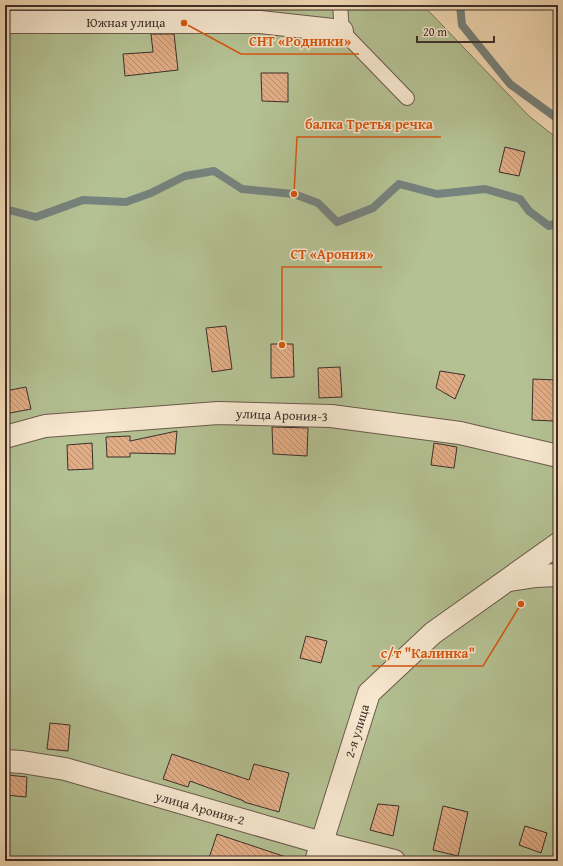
<svg xmlns="http://www.w3.org/2000/svg" width="563" height="866" viewBox="0 0 563 866" font-family="'Gentium Book Plus',serif">
<style>
.green{fill:#b4c193;stroke:#78785e}
.lines{fill:none;stroke-linecap:round;stroke-linejoin:round}
.stream{stroke:#76827d;stroke-width:8}
.building{fill:url(#building-back-hatch);stroke:#3c2f2a}
.service-casing{stroke:#6a5a4d;stroke-width:16}
.minor-casing{stroke:#6a5a4d;stroke-width:24}
.service{stroke:#f7e8d0;stroke-width:14}
.minor{stroke:#f7e8d0;stroke-width:22}
.labels{text-anchor:middle;dominant-baseline:central;stroke-width:3;stroke-linejoin:round;paint-order:stroke}
.street-label{font-size:13px;fill:#3c2f2a;stroke:#f7e8d0}
.leader{fill:none;stroke:#d7550f;stroke-width:1.5}
.callout-dot{fill:#d7550f;stroke:#f7e8d0;stroke-width:1.5}
.callout-label{font-size:14px;text-anchor:middle;font-weight:bold;fill:#d7550f;stroke:#f7e8d0;stroke-width:3;stroke-linejoin:round;paint-order:stroke}
</style>
<defs>
<pattern id="building-back-hatch" width="6" height="6" patternUnits="userSpaceOnUse"><rect width="6" height="6" fill="#e1ad86"/><path d="M-1 5l2 2M0 0l6 6M5-1l2 2" fill="none" stroke="#b88d6e"/></pattern>
</defs>
<rect width="100%" height="100%" fill="#f3dbb6"/>
<filter id="stains"><feTurbulence type="fractalNoise" baseFrequency=".005" numOctaves="4"/><feColorMatrix values="0 0 0 0 .2 0 0 0 0 .09 0 0 0 0 .02 0 0 0 .5 -.17"/></filter>
<radialGradient id="worn" r=".72"><stop offset=".6" stop-color="#630" stop-opacity="0"/><stop offset="1" stop-color="#630" stop-opacity=".3"/></radialGradient>
<polygon class="green" points="5,5 423,5 529,116 558,139 558,861 5,861"/>
<g class="lines">
<g class="stream">
<polyline points="460,5 462,25 510,84 558,119"/>
<polyline points="5,209 36,217 83,200 126,202 151,193 185,176 214,171 242,189 294,194 318,203 337,222 373,208 399,184 437,194 485,189 520,199 529,211 549,226 558,222"/>
</g>
</g>
<g class="building">
<polygon points="148,5 170,5 171,10 148,10"/>
<polygon points="151,34 174,34 178,70 125,76 123,54 153,52"/>
<polygon points="261,73 288,73 288,102 262,101"/>
<polygon points="505,147 525,152 519,176 499,172"/>
<polygon points="226,326 232,369 212,372 206,328"/>
<polygon points="271,344 293,344 294,377 271,378"/>
<polygon points="340,367 342,397 319,398 318,368"/>
<polygon points="440,371 465,375 455,399 436,388"/>
<polygon points="533,379 556,380 554,421 532,420"/>
<polygon points="26,387 31,409 5,414 5,391"/>
<polygon points="272,427 308,428 307,456 273,454"/>
<polygon points="177,431 175,454 130,453 130,457 107,457 106,437 130,436 130,441"/>
<polygon points="92,443 93,469 68,470 67,445"/>
<polygon points="434,443 457,447 454,468 431,465"/>
<polygon points="306,636 327,641 321,663 300,658"/>
<polygon points="50,723 70,725 68,751 47,749"/>
<polygon points="172,754 249,780 254,764 289,773 279,812 244,802 244,801 190,781 188,787 163,779"/>
<polygon points="8,775 27,777 26,797 6,795"/>
<polygon points="378,804 399,806 393,836 370,830"/>
<polygon points="443,806 468,812 458,856 433,850"/>
<polygon points="525,826 547,833 541,853 519,845"/>
<polygon points="217,834 286,857 285,861 208,861"/>
</g>
<g class="lines">
<g class="service-casing">
<polyline id="service" points="340,5 342,31 407,98"/>
</g>
<g class="minor-casing">
<g id="minor">
<polyline points="5,22 260,22 342,31"/>
<polyline points="5,437 45,426 218,413 331,416 460,433 558,456"/>
<polyline points="510,580 536,576 558,575"/>
<polyline points="5,761 22,762 65,769 322,843 394,861"/>
<polyline points="316,861 369,693 433,633 558,544"/>
</g>
</g>
<use href="#service" class="service"/>
<use href="#minor" class="minor"/>
</g>
<g class="labels">
<g class="street-label">
<text x="126" y="22">Южная улица</text>
<text transform="translate(282 415) rotate(2)">улица Арония-3</text>
<text transform="translate(357 731) rotate(-73)">2-я улица</text>
<text transform="translate(200 808) rotate(16)">улица Арония-2</text>
</g>
</g>
<path class="leader" d="M184 23L241 54H359M294 194L297 137H441M282 345L282 267H382M521 604L483 666H372"/>
<g class="callout-dot">
<circle cx="184" cy="23" r="4"/>
<circle cx="294" cy="194" r="4"/>
<circle cx="282" cy="345" r="4"/>
<circle cx="521" cy="604" r="4"/>
</g>
<g class="callout-label">
<text x="300" y="46">СНТ «Родники»</text>
<text x="369" y="129">балка Третья речка</text>
<text x="332" y="259">СТ «Арония»</text>
<text x="428" y="658">с/т "Калинка"</text>
</g>
<rect width="563" height="866" fill="none" stroke="#f3dbb6" stroke-width="20"/>
<rect x="6" y="6" width="551" height="854" fill="none" stroke="#3c2f2a" stroke-width="2"/>
<rect x="10" y="10" width="543" height="846" fill="none" stroke="#3c2f2a"/>
<path d="M417 36v6h77v-6" fill="none" stroke="#3c2f2a" stroke-width="2"/>
<text x="423" y="36" font-size="12" fill="#3c2f2a" stroke="#f7e8d0" stroke-width="3" paint-order="stroke">20 m</text>
<rect width="100%" height="100%" filter="url(#stains)"/>
<rect width="100%" height="100%" fill="url(#worn)"/>
</svg>
